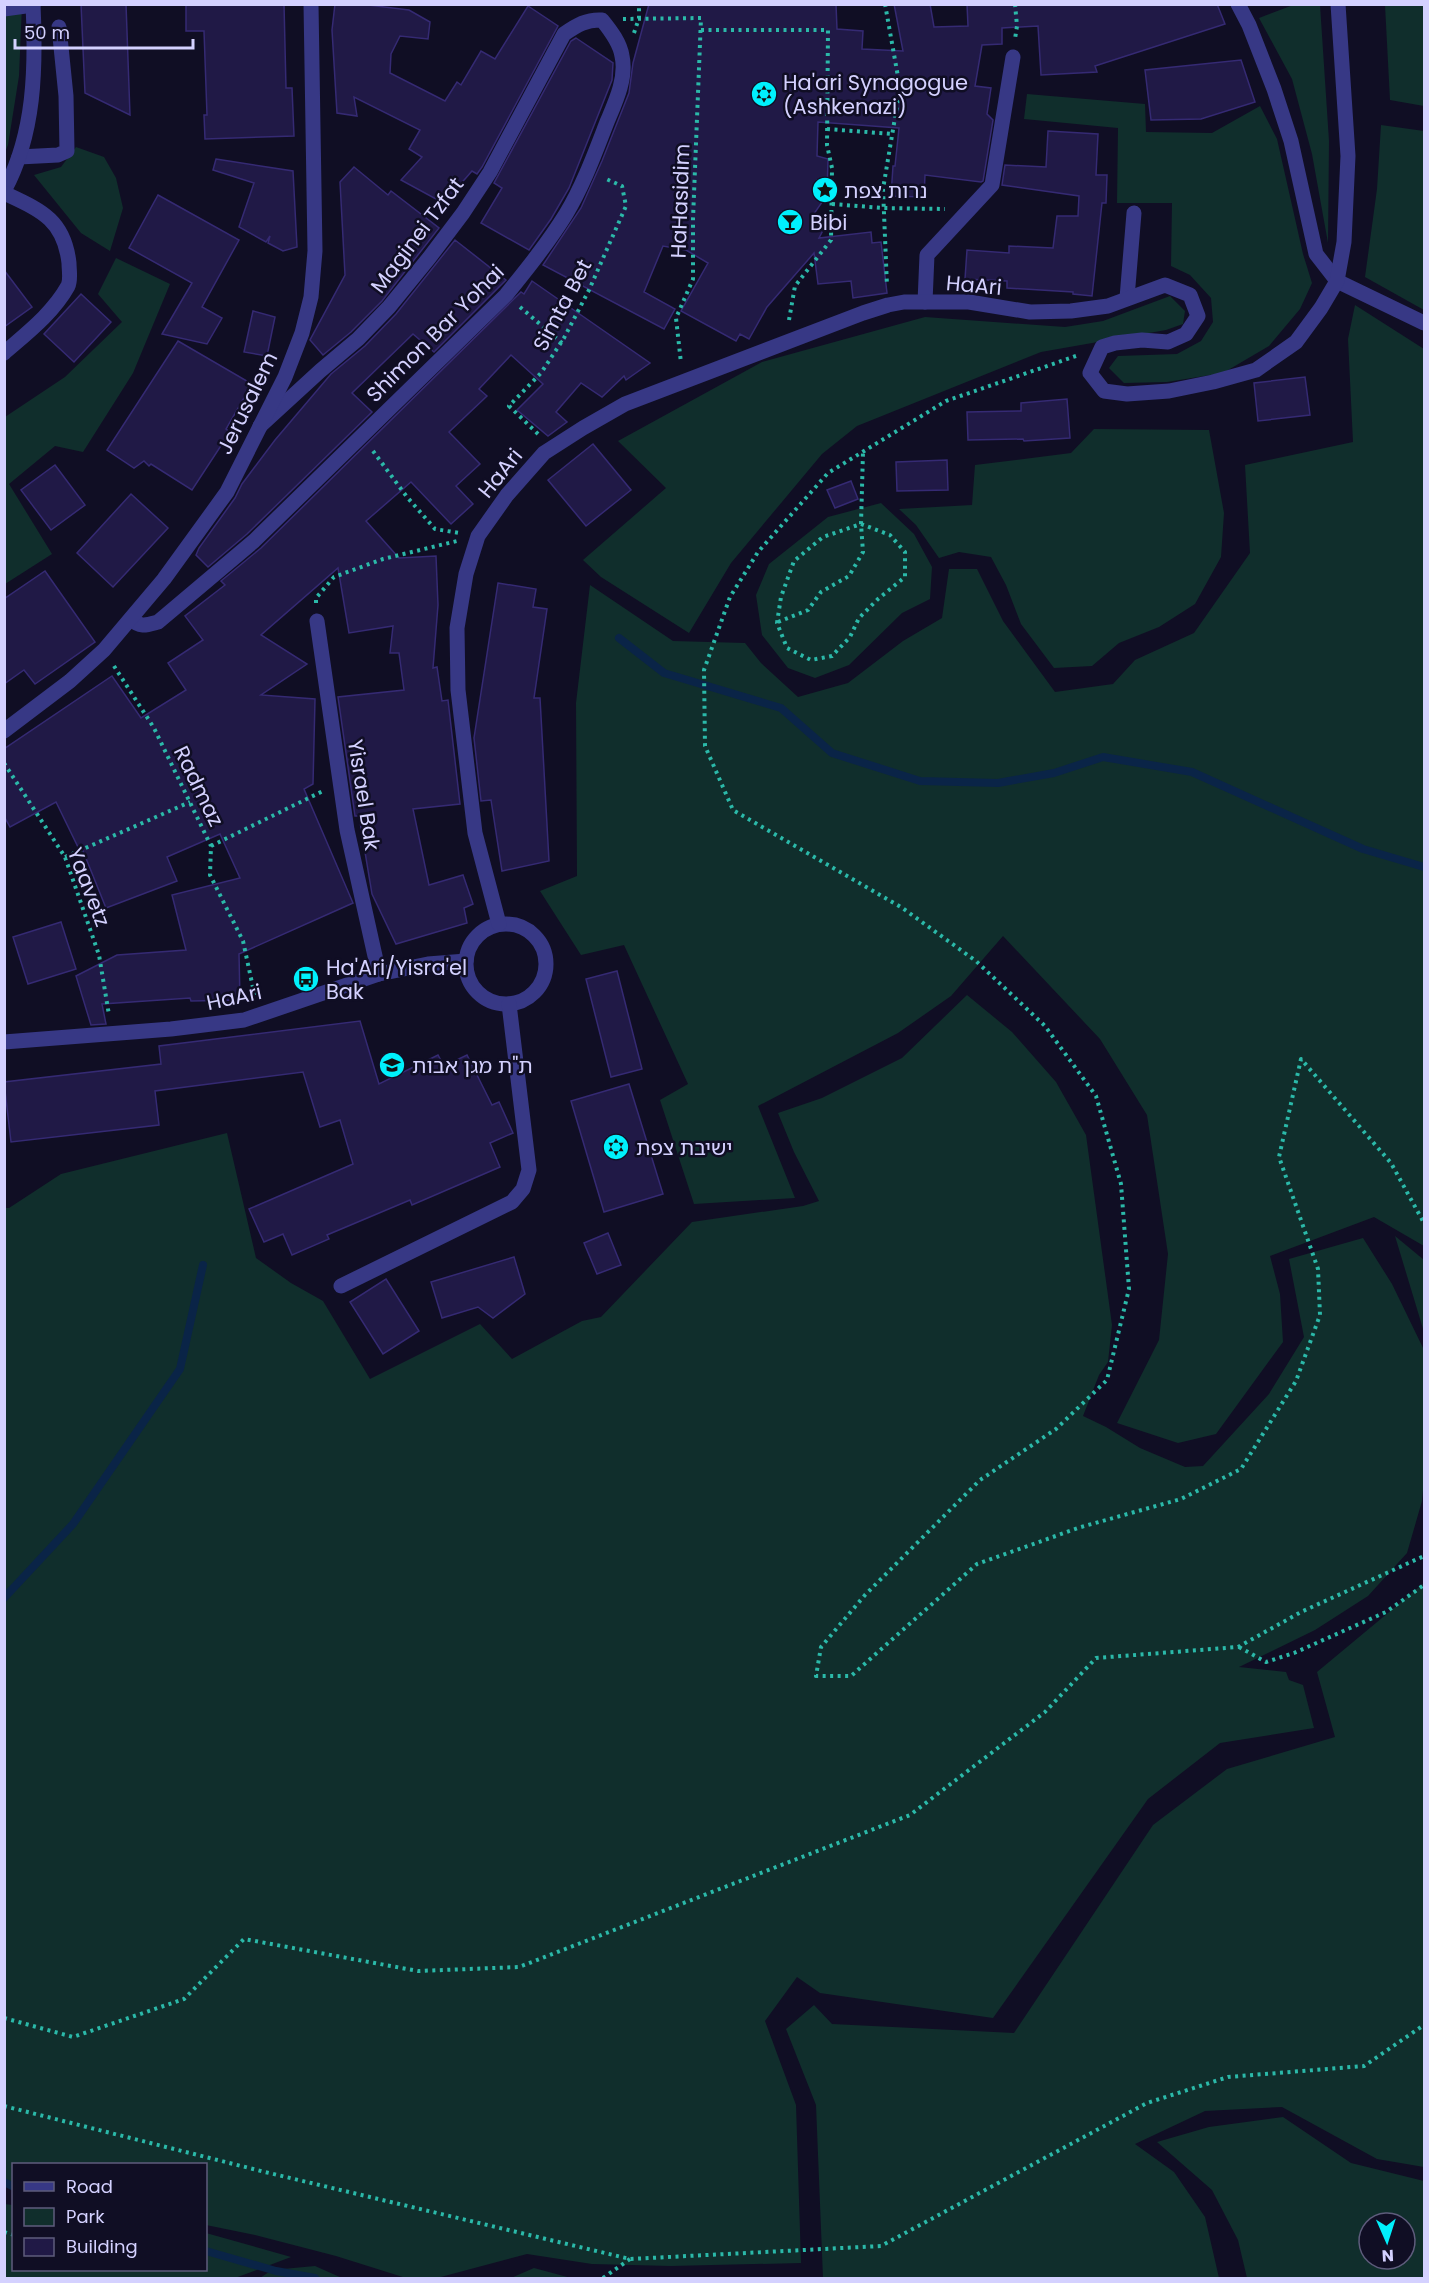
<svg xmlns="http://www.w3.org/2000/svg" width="1429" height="2283" viewBox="0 0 1429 2283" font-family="Poppins,'Noto Sans Hebrew',sans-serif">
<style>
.green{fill:#102e2c;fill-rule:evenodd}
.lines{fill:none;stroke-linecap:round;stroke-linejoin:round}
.stream{stroke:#0a2447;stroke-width:8}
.building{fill:#201946;stroke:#352a73;stroke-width:1.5}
.path{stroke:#2bb9a9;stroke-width:4;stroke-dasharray:3 4.5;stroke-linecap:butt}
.minor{stroke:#373885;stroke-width:15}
.labels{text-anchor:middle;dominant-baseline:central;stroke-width:5;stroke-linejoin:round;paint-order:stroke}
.poi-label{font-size:21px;fill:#d4d1ff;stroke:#100e24;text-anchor:start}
.street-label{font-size:21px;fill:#d4d1ff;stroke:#100e24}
</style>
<rect width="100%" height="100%" fill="#100e24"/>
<g class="green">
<polygon points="1296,4 1320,5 1329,141 1328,243 1312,154 1292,79 1259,18"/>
<polygon points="5,5 22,5 19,76 8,145 5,152"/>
<polygon points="1385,5 1424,5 1424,106 1390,100"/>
<polygon points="1027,94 1145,104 1146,132 1212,133 1260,106 1277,139 1303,254 1312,283 1300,309 1269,346 1223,373 1167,382 1124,383 1109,368 1118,356 1177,354 1201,341 1213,322 1211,298 1190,275 1171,266 1172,203 1117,203 1118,128 1024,119"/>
<polygon points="1381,125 1424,131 1424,310 1365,277 1377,189"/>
<polygon points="76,147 104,157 116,178 123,208 110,251 81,233 34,175 61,167"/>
<polygon points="116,258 170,284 133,373 83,452 55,446 9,484 52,554 5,584 5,417 65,377 122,322 98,294"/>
<polygon points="1170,296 1185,311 1183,324 1166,330 1041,352 857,426 822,454 731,563 689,633 601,577 583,560 666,488 618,441 762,362 925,317 1065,327 1103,321"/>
<polygon points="1355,305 1424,349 1424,1246 1374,1217 1270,1256 1280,1294 1283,1342 1216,1434 1178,1443 1117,1423 1159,1340 1168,1254 1147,1115 1100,1039 1003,936 951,996 898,1033 758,1106 795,1198 694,1204 660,1100 688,1084 624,945 581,955 540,891 577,876 576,703 590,585 673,641 745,643 761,663 798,697 848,683 903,641 942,618 949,569 977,569 1003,621 1055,692 1113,684 1135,660 1194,633 1250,553 1245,465 1353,442 1348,339"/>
<polygon points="1094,429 1209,430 1224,513 1221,557 1195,604 1159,627 1119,643 1092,666 1054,668 1021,624 1006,585 991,557 959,552 939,558 916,525 899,509 972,505 975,465 1071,453"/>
<polygon points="881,503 914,534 932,567 930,599 902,613 849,665 815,678 788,668 762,635 756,595 769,564 828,517"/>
<polygon points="967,995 1012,1032 1056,1082 1086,1135 1112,1325 1108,1362 1099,1375 1083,1416 1106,1427 1140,1448 1185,1467 1203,1466 1269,1394 1304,1337 1289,1259 1363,1238 1392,1284 1424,1350 1424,1479 1422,1501 1407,1553 1368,1596 1315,1630 1239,1667 1286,1672 1289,1680 1303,1685 1314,1728 1220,1743 1148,1799 993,2018 820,1993 797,1977 765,2021 796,2105 801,2263 671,2266 592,2264 527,2254 437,2278 406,2278 336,2256 255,2235 206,2225 206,2164 14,2164 13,2187 5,2185 5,1208 9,1208 61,1174 227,1133 256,1258 291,1283 323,1301 370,1379 480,1324 512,1359 582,1321 601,1317 692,1222 803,1206 819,1201 794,1152 778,1113 822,1098 902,1058"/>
<polygon points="1395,1236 1424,1260 1424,1332"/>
<polygon points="1424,1583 1424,2167 1377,2159 1282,2107 1205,2111 1135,2144 1174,2172 1205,2217 1219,2278 823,2278 816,2105 786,2029 814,2005 832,2024 1014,2033 1153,1825 1227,1769 1335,1737 1317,1672"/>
<path d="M1283 2117 1351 2163 1424 2181V2278H1247L1238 2240 1212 2190 1157 2142 1209 2127ZM1369 2223H1405V2259H1369Z"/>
<polygon points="4,2204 13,2205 14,2270 206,2270 206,2233 291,2257 235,2278 5,2278"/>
<polygon points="315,2266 342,2278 260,2278 272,2270"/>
<polygon points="534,2268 571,2278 511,2278"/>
</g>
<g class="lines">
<g class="stream">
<polyline points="619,638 664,673 781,708 832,753 920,781 998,783 1054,773 1103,757 1192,772 1363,849 1424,867"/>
<polyline points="4,1598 73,1524 180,1369 203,1265"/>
<polyline points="4,2182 14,2187"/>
<polyline points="206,2251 276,2271 315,2278"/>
</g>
</g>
<g class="building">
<polygon points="81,4 126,4 130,115 85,93"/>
<polygon points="186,4 284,4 286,88 292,88 294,136 205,139 204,115 207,115 204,31 186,31"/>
<polygon points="335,4 360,4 409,10 430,22 428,39 400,36 391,54 390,73 445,101 457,82 461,85 481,51 495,59 528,6 558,26 482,167 477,174 472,171 458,187 447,205 401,180 422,157 409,149 420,130 354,97 357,116 337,113 332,30"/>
<polygon points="649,4 836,4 837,29 863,31 862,49 903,51 894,4 930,4 934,27 968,26 967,4 1217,4 1225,24 1095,66 1097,72 1041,75 1038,26 1002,28 1002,44 982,45 975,86 991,88 987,114 993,120 983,181 981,182 925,175 924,197 891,196 893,166 895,166 899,128 818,122 817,156 828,159 827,195 811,218 827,223 819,238 871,232 872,243 881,242 887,293 853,298 851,281 818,284 814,253 767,307 749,339 740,334 736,341 681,311 708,263 686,250 663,246 644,292 675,309 664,329 543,265 581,208 602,161 629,93 633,63"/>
<polygon points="576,38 613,63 612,80 569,188 551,219 529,250 481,223 502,188 494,183 571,41"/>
<polygon points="1241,60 1255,102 1201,119 1151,120 1145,70"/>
<polygon points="1048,131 1098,134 1096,175 1107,175 1106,203 1102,203 1092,296 1073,294 1073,292 1007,288 1007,281 965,279 967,250 1009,253 1009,246 1053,248 1057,216 1078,216 1079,196 1002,185 1005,165 1046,167"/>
<polygon points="216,159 293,171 297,247 283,251 268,243 270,236 266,242 239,227 254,183 213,170"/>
<polygon points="354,167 388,195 391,191 439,228 382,301 351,332 323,355 310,340 345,275 340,182"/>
<polygon points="158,195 239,240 202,307 222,318 207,344 162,334 192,283 129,248"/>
<polygon points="455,240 506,280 434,352 413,334 352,393 372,412 247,534 208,567 196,555 199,548 235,498 242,484 275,440 331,374 365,346 396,314"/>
<polygon points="4,270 32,307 4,327"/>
<polygon points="532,281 650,363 626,380 624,376 602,397 581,383 556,412 567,422 548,436 517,410 543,384 511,355 479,389 487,396 449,432 480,464 456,486 473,504 451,524 411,482 366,521 399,558 436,556 438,605 433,668 437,667 442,701 448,700 460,804 413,809 429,885 463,875 473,904 464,908 467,923 396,944 372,894 359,816 355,816 338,697 404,690 399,653 390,653 393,626 349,633 338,568 261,635 307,664 261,695 315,699 313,784 304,789 353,903 239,954 240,1000 191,1001 190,998 102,1004 106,1024 91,1025 76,976 117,955 186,950 172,895 240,878 220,834 167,857 177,881 106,908 81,846 78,847 56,802 10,827 4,816 4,749 112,676 141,718 186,690 168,663 203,640 185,616 225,585 221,581 261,548 521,292 524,294"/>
<polygon points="81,294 111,322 74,362 44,334"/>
<polygon points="253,311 275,317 267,356 244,352"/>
<polygon points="178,341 252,384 226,429 230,432 192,490 151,464 149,466 144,461 134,468 107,450"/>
<polygon points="1305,377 1310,415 1258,421 1254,383"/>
<polygon points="1067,399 1070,438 1024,441 1023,439 968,440 967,412 1021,411 1021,403"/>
<polygon points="593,444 631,490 586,526 548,480"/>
<polygon points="947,460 948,490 897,491 896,462"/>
<polygon points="55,465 85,505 51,530 21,490"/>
<polygon points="851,481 858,499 835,508 827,490"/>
<polygon points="131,494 168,528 113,587 77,553"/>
<polygon points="45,571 95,642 35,684 24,670 4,684 4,599"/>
<polygon points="498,583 536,589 533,607 547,609 534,698 540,698 549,861 502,871 491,800 481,801 474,738"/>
<polygon points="61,922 76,969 28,984 13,937"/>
<polygon points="617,971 642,1069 611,1077 586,979"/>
<polygon points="360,1021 379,1084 438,1055 444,1066 467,1055 492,1105 499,1102 513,1133 490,1143 500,1167 412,1205 410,1200 327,1235 329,1239 292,1255 283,1234 264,1242 249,1209 353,1164 340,1120 320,1127 303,1072 155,1091 159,1125 11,1142 4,1082 161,1064 159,1046"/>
<polygon points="629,1084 663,1194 604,1212 571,1101"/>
<polygon points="608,1233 621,1265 597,1274 584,1243"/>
<polygon points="514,1257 525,1294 493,1318 478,1307 442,1318 431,1282"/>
<polygon points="386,1279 419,1331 383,1354 350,1302"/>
</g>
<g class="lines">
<g class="path">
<polyline points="885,4 900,88 883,189 887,286"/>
<polyline points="1015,4 1017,26 1015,39"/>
<polyline points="623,19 701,18 693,219 693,279 676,318 681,363"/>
<polyline points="701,30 828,30 827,145 832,168 831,240 795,286 789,320"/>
<polyline points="634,33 639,18 639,4"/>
<polyline points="827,129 892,134"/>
<polyline points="832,204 883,208 945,209"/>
<polyline points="520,307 562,343"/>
<polyline points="1076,356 946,401 828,473 758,552 730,597 704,670 705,746 733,810 901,907 976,961 1045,1026 1096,1096 1121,1184 1129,1289 1107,1380 1056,1429 980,1480 865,1595 821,1647 816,1676 851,1676 977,1564 1081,1527 1181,1499 1241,1469 1296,1381 1320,1315 1318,1269 1279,1157 1301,1059 1391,1163 1424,1223"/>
<polyline points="538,434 509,406 541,373 564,338 589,290 626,206 622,186 604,178"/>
<polyline points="373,451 407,497 435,529 459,533"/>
<polygon points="861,524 890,535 905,552 905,577 878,599 859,618 850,637 832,656 811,660 787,648 777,623 781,597 794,561 823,537"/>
<polyline points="316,603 316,598 334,577 383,559 457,541"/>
<polyline points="778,622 808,610 821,592 849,576 863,552 861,524 863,452"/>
<polyline points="114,666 154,728 211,846 210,875 243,941 255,997"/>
<polyline points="4,763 65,857 99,955 109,1015"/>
<polyline points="211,846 323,791"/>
<polyline points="65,857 190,802"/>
<polyline points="1239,1647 1266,1662 1294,1653 1386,1612 1424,1585"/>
<polyline points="4,2018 73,2037 184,1999 244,1939 418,1971 519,1967 910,1815 1045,1712 1096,1658 1238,1647 1301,1612 1424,1556"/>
<polyline points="4,2106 265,2172 630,2259 881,2246 1147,2103 1228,2077 1364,2066 1424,2025"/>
<polyline points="4,2232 14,2235"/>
<polyline points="603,2278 630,2259"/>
</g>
<g class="minor">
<polyline points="1238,4 1249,25 1274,89 1291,141 1316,254 1337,281 1424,323"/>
<polyline points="4,9 33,5"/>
<polyline points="19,157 58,155 67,151 66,96 59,27"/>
<path d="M4 191C35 134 36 68 33 4"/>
<path d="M4 193C40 210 64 219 69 263 69 270 71 280 68 286 53 313 27 333 4 353"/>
<polyline points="1127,298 1134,213"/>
<polyline points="925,302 927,255 992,185 1013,57"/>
<path d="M131 619C140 628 147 625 158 622L254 541 506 295C527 269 548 243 566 214 583 186 595 153 607 122 615 103 627 78 622 56 620 43 611 31 602 20 587 19 577 25 564 34L490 172 463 213 429 258 389 307 358 339 320 371 260 426"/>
<polyline points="317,621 347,830 379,974"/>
<polyline points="4,731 70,681 104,650 164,579 227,492 285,377 302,333 311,297 315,251 311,4"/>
<circle cx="506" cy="964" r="40"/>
<polyline points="499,924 475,833 458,690 457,628 466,574 478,536 507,495 544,453 583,428 625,404 863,313 888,305 904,302 969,302 1030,312 1071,311 1108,306 1165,285 1190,295 1198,316 1186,334 1168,342 1142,340 1115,343 1102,347 1090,373 1104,391 1127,394 1169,391 1213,382 1256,370 1296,342 1321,308 1337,281 1344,242 1348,156 1338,4"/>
<polyline points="4,1042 171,1029 244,1020 379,974 428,964 466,961"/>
<polyline points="341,1286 512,1202 523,1189 529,1170 509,1004"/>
</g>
</g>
<defs>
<g id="synagogue-disc" transform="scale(1.35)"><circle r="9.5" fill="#00f0fc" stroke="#100e24"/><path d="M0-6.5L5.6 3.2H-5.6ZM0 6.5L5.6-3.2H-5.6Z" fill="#111"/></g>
<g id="sight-disc" transform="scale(1.35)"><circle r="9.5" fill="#00f0fc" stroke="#100e24"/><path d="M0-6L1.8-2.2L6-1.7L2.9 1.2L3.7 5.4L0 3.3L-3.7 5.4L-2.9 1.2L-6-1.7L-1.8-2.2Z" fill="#111"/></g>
<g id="bar-disc" transform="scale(1.35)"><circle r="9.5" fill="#00f0fc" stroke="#100e24"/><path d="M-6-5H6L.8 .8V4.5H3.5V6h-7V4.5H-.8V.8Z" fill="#111"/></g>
<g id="bus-disc" transform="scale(1.35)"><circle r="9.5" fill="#00f0fc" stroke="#100e24"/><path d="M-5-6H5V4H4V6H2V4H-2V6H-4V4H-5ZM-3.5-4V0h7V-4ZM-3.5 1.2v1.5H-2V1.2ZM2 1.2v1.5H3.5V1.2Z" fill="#111"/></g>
<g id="school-disc" transform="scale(1.35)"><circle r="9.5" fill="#00f0fc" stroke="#100e24"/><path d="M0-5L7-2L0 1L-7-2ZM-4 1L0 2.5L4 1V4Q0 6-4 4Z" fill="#111"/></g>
</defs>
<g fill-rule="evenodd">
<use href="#synagogue-disc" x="764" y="94"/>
<use href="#sight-disc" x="825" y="190"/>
<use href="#bar-disc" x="790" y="222"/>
<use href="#bus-disc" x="306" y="979"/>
<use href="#school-disc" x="392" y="1065"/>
<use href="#synagogue-disc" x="616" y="1147"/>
</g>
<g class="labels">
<g class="poi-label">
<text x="783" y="82">Ha'ari Synagogue<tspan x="783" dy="24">(Ashkenazi)</tspan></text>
<text x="844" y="190">נרות צפת</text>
<text x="810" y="222">Bibi</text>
<text x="326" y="967">Ha'Ari/Yisra'el<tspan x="326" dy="24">Bak</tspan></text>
<text x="412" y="1065">ת"ת מגן אבות</text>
<text x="636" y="1147">ישיבת צפת</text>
</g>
<g class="street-label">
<text transform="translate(680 201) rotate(-88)">HaHasidim</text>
<text transform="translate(417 235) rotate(-53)">Maginei Tzfat</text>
<text transform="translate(974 285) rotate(5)">HaAri</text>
<text transform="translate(562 305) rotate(-62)">Simta Bet</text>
<text transform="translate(435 333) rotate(-45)">Shimon Bar Yohai</text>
<text transform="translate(247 403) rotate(-64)">Jerusalem</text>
<text transform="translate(500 473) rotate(-51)">HaAri</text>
<text transform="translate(199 786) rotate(64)">Radmaz</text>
<text transform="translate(364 795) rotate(81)">Yisrael Bak</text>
<text transform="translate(89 887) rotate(69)">Yaavetz</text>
<text transform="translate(234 997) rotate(-12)">HaAri</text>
</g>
</g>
<rect width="1429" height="2283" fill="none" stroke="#d4d1ff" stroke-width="12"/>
<rect x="12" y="2163" width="195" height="108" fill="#100e24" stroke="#5e5c7c" stroke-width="1.5"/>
<rect x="24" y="2182" width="30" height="9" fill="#373885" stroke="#5e5c7c" stroke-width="1.5"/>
<text x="66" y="2193" font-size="18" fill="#d4d1ff">Road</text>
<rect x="24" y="2208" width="30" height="18" fill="#102e2c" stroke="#5e5c7c" stroke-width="1.5"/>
<text x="66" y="2223" font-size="18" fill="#d4d1ff">Park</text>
<rect x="24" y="2238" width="30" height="18" fill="#201946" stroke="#5e5c7c" stroke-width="1.5"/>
<text x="66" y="2253" font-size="18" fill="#d4d1ff">Building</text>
<g transform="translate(1387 2241) rotate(177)"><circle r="28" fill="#100e24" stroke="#5e5c7c" stroke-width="1.5"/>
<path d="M0-4.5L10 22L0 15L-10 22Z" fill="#00f0fc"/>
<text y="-9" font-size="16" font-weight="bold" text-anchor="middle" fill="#d4d1ff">N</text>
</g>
<path d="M15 39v9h178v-9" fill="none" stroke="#d4d1ff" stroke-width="3"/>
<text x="24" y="39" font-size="18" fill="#d4d1ff" stroke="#100e24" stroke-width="4.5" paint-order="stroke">50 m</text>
</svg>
